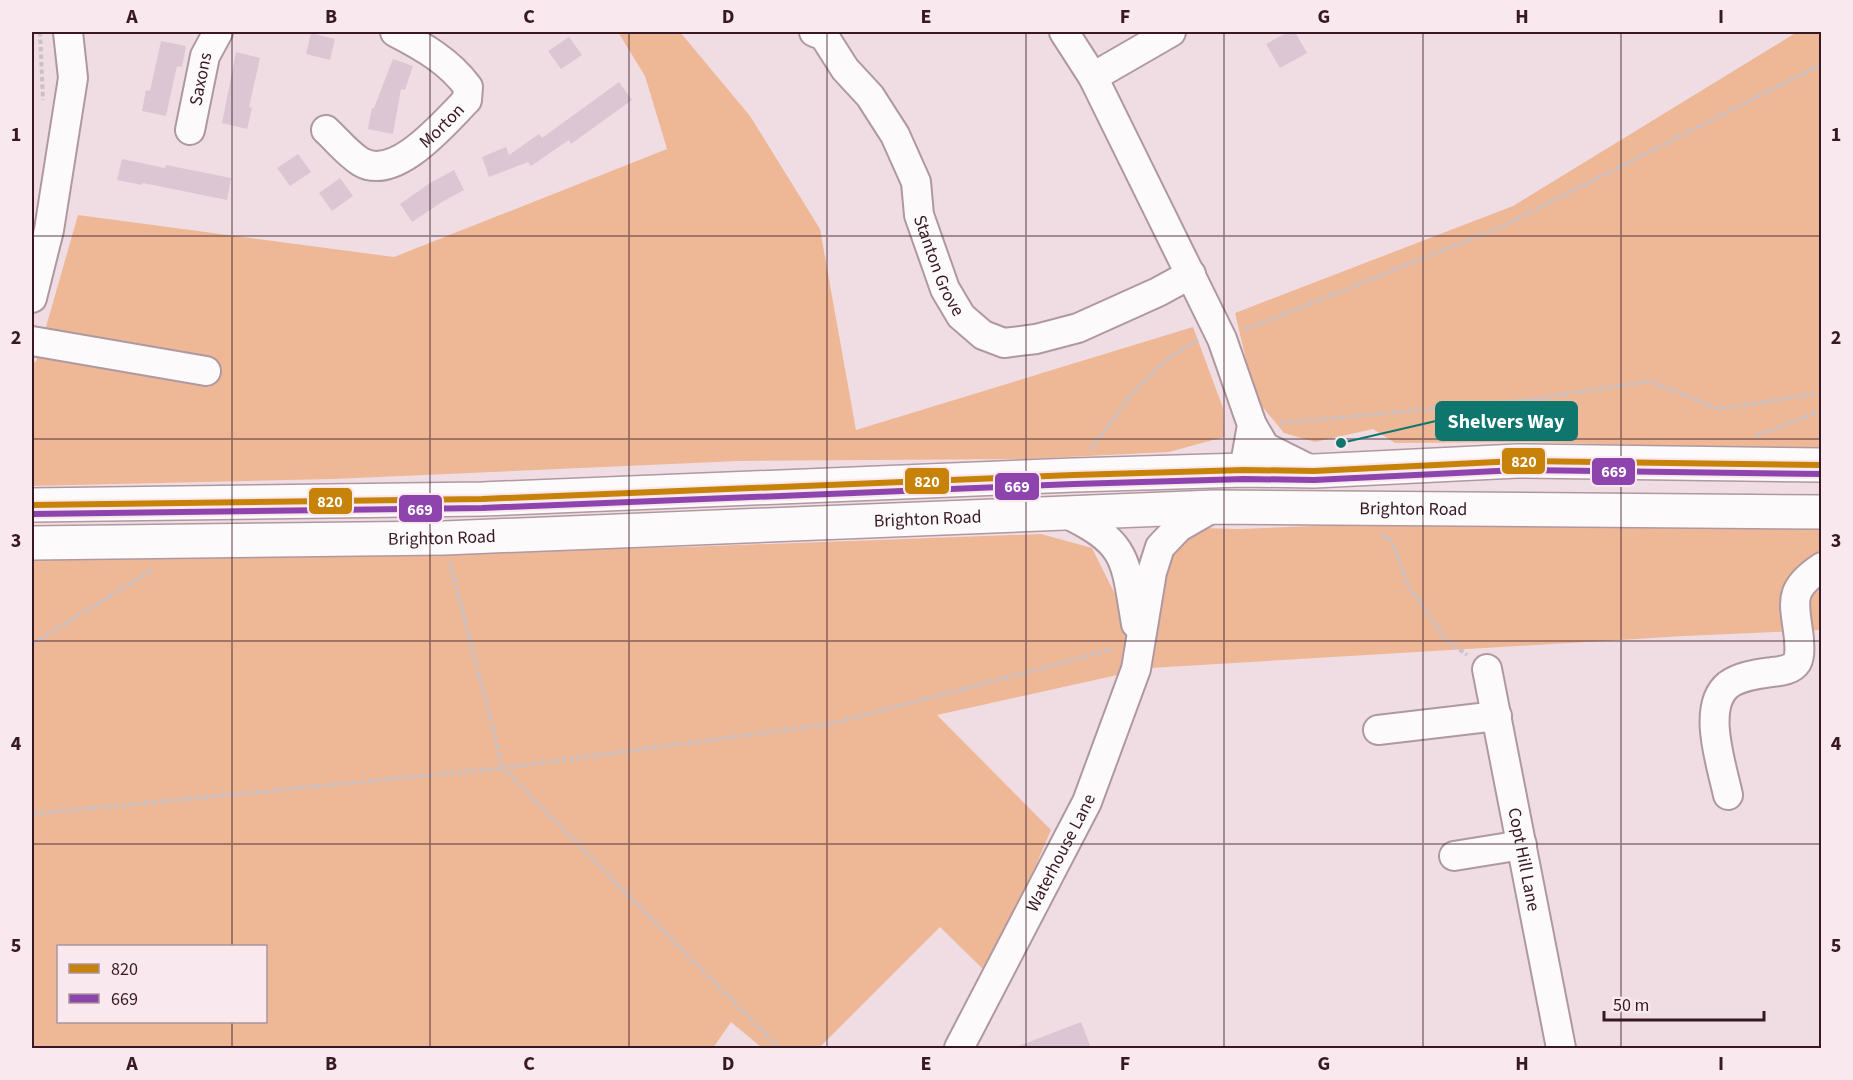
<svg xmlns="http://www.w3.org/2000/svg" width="1853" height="1080" viewBox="0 0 1853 1080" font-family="'Source Sans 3',sans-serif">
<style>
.green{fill:#eeb897;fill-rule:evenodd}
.building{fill:#dcc6d3}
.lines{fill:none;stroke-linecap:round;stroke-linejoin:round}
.minor-casing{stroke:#af98a0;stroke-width:32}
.highway-casing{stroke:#af98a0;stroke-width:36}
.path{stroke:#cbc1c4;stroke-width:4;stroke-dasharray:4.5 3;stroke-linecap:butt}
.minor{stroke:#fdfafb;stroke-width:28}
.highway{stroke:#fdfafb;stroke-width:33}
.bus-1-casing{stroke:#f9e8ed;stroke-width:10}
.bus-2-casing{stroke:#f9e8ed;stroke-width:10}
.bus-1{stroke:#c78209;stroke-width:6}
.bus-2{stroke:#8e44ad;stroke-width:6}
.grid{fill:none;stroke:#371824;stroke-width:1.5;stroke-opacity:0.55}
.labels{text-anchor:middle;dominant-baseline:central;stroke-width:6;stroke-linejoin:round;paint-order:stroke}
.street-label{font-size:18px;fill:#371824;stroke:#f9e8ed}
.leader{fill:none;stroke:#0f766e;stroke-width:2}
.callout-dot{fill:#0f766e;stroke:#f9e8ed;stroke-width:2}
.callout{fill:#0f766e;stroke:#0f766e;stroke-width:2}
.callout-label{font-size:20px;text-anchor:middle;font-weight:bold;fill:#fff}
.line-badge{stroke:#f9e8ed;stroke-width:2}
.badge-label{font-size:16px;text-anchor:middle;font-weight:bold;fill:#fff}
.neatline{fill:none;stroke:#371824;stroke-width:2}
.grid-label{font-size:20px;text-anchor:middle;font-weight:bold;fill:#371824}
</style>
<rect width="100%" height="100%" fill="#f0dde3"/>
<g class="green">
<polygon points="618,32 680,32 750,116 820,229 856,430 1193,327 1223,408 1224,437 1169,452 1026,459 738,461 333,479 32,486 32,361 36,362 78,215 394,257 667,149 645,76"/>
<polygon points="1797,32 1821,32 1821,450 1527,442 1395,443 1373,429 1315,442 1284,433 1255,398 1235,313 1513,206"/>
<polygon points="1391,523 1821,527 1821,630 1685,636 1150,668 1162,581 1176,545 1202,528 1238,529"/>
<path d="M1041 534 1092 548 1118 600 1127 646 1122 674 937 715 1051 830 989 975 940 927 819 1048H762L731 1022 713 1048H32V560L685 547ZM58 946H266V1022H58Z"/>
</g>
<g class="building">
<polygon points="1288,32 1295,32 1307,53 1280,68 1266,44"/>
<polygon points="311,33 335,39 330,60 306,54"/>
<polygon points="569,37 582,55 561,69 548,51"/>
<polygon points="161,41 186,46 182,67 177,66 166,116 142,111 146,90 150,91"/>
<polygon points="236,52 260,58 249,107 252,108 247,129 222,123"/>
<polygon points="393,59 413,66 405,90 401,89 393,134 368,129 372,108 374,108"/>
<polygon points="619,82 632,100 571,144 569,140 531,166 528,162 489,177 482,157 506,147 509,155 539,134 542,138"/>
<polygon points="298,154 311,172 290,186 277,168"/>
<polygon points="122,159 165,168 166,165 231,178 227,200 143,183 142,185 117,180"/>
<polygon points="454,170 464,190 442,202 412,222 400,204 430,183"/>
<polygon points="340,178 353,196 332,211 319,193"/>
<polygon points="1081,1022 1091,1048 1017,1048 1016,1047"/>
</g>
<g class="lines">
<g class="minor-casing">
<g id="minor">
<path id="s1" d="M814 32 824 36 845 69 870 96 895 135 916 182 919 215 945 289 961 316 983 335 1004 343 1036 339 1078 328 1158 292 1191 274"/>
<polyline points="1064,32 1093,77 1222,339 1252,425 1244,470"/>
<polyline points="1093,77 1171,32"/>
<path id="s2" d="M190 130 205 56 218 32"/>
<path id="s3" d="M326 130C337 140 348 154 361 162 396 182 445 122 467 100L468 87C449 61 422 46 395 32"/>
<polyline points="32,298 49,230 73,78 68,32"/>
<polyline points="32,341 206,371"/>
<polyline points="1252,425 1265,447 1313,471"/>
<path d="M1065 513C1129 543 1125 560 1136 624"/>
<path id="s4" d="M1487 669 1561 1048"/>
<polyline points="1378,730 1497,716"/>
<path d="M1728 795C1722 766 1701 707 1728 685 1740 676 1758 674 1772 672 1781 671 1792 670 1797 662 1801 654 1799 647 1799 639 1795 602 1786 591 1822 567"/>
<polyline points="1454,856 1522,845"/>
<path id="s5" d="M959 1048 1087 802 1136 669 1152 572 1160 547 1179 527 1214 507"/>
</g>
</g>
<g class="highway-casing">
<g id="highway">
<polyline points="32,505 482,499 1074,475 1244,470 1314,471 1517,461 1822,465"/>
<path id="s6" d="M32 543 444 538 1214 507 1822 512"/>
</g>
</g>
<g class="path">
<polyline points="40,32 43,100"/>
<polyline points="1245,330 1501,227 1822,64"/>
<polyline points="1280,423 1528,400 1649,381 1719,409 1822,393"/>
<polyline points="1755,436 1822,411"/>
<polyline points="1091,449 1133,392 1168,358 1198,340"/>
<polyline points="1381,535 1392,541 1408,585 1445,638 1467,655"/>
<polyline points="450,563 503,768 779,1048"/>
<polyline points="32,644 154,569"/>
<polyline points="32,814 503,768 830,724 1114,649"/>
</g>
<use href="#minor" class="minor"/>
<use href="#highway" class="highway"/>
<g class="bus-1-casing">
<polyline id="bus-1" points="32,505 482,499 1074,475 1244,470 1314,471 1517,461 1822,465"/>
</g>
<g class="bus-2-casing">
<polyline id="bus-2" points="32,514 482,508 1074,484 1244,479 1314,480 1517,470 1822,474"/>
</g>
<use href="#bus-1" class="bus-1"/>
<use href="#bus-2" class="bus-2"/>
</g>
<path class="grid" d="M232 32V946M430 32V1048M629 32V1048M827 32V1048M1026 32V1048M1224 32V1048M1423 32V1048M1621 32V1048M32 236H1822M32 439H1822M32 641H1822M32 844H1822M232 1022V1048"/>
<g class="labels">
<g class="street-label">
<text stroke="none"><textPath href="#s2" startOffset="52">Saxons</textPath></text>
<text stroke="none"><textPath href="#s3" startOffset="142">Morton</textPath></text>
<text stroke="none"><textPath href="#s1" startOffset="272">Stanton Grove</textPath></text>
<text stroke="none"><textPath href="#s6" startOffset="1382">Brighton Road</textPath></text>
<text stroke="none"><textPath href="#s6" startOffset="896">Brighton Road</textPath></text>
<text stroke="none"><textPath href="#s6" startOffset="410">Brighton Road</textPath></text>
<text stroke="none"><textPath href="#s5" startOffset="220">Waterhouse Lane</textPath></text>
<text stroke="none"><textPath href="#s4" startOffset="194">Copt Hill Lane</textPath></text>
</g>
</g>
<path class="leader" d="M1341 443L1436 421"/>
<circle class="callout-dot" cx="1341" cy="443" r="6"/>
<rect class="callout" x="1436" y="402" width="141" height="38" rx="6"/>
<g class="callout-label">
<text x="1506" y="428">Shelvers Way</text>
</g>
<g class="line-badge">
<rect x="1501" y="447" width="45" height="28" rx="6" fill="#c78209"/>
<rect x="1591" y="457" width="45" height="29" rx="6" fill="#8e44ad"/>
<rect x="904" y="467" width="46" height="28" rx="6" fill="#c78209"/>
<rect x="994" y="472" width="46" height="29" rx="6" fill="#8e44ad"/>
<rect x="308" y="487" width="45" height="28" rx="6" fill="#c78209"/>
<rect x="398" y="494" width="45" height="29" rx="6" fill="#8e44ad"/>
</g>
<g class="badge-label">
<text x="1524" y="467">820</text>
<text x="1614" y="477">669</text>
<text x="927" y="487">820</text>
<text x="1017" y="492">669</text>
<text x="330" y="507">820</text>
<text x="420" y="515">669</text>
</g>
<rect width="1853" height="1080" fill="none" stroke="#f9e8ed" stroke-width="66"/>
<rect x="57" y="945" width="210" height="78" fill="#f9e8ed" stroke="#ab959d" stroke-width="1.5"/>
<rect x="69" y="964" width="30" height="9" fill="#c78209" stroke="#ab959d" stroke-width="1.5"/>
<text x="111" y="975" font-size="18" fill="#371824">820</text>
<rect x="69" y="994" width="30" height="9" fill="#8e44ad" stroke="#ab959d" stroke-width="1.5"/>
<text x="111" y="1005" font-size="18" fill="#371824">669</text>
<path d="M1604 1011v9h160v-9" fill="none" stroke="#371824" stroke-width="3"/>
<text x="1613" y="1011" font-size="18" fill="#371824" stroke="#f9e8ed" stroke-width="4.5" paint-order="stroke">50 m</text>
<rect x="33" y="33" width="1787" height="1014" class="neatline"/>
<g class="grid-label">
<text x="132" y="23">A</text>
<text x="331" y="23">B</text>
<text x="529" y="23">C</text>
<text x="728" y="23">D</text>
<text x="926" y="23">E</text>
<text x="1125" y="23">F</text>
<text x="1324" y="23">G</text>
<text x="1522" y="23">H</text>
<text x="1721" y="23">I</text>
<text x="16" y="141">1</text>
<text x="1836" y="141">1</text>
<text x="16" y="344">2</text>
<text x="1836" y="344">2</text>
<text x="16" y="547">3</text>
<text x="1836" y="547">3</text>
<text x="16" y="750">4</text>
<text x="1836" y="750">4</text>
<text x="16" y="952">5</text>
<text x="1836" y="952">5</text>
<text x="132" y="1070">A</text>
<text x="331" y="1070">B</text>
<text x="529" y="1070">C</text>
<text x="728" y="1070">D</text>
<text x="926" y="1070">E</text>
<text x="1125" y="1070">F</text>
<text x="1324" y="1070">G</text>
<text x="1522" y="1070">H</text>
<text x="1721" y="1070">I</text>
</g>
</svg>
